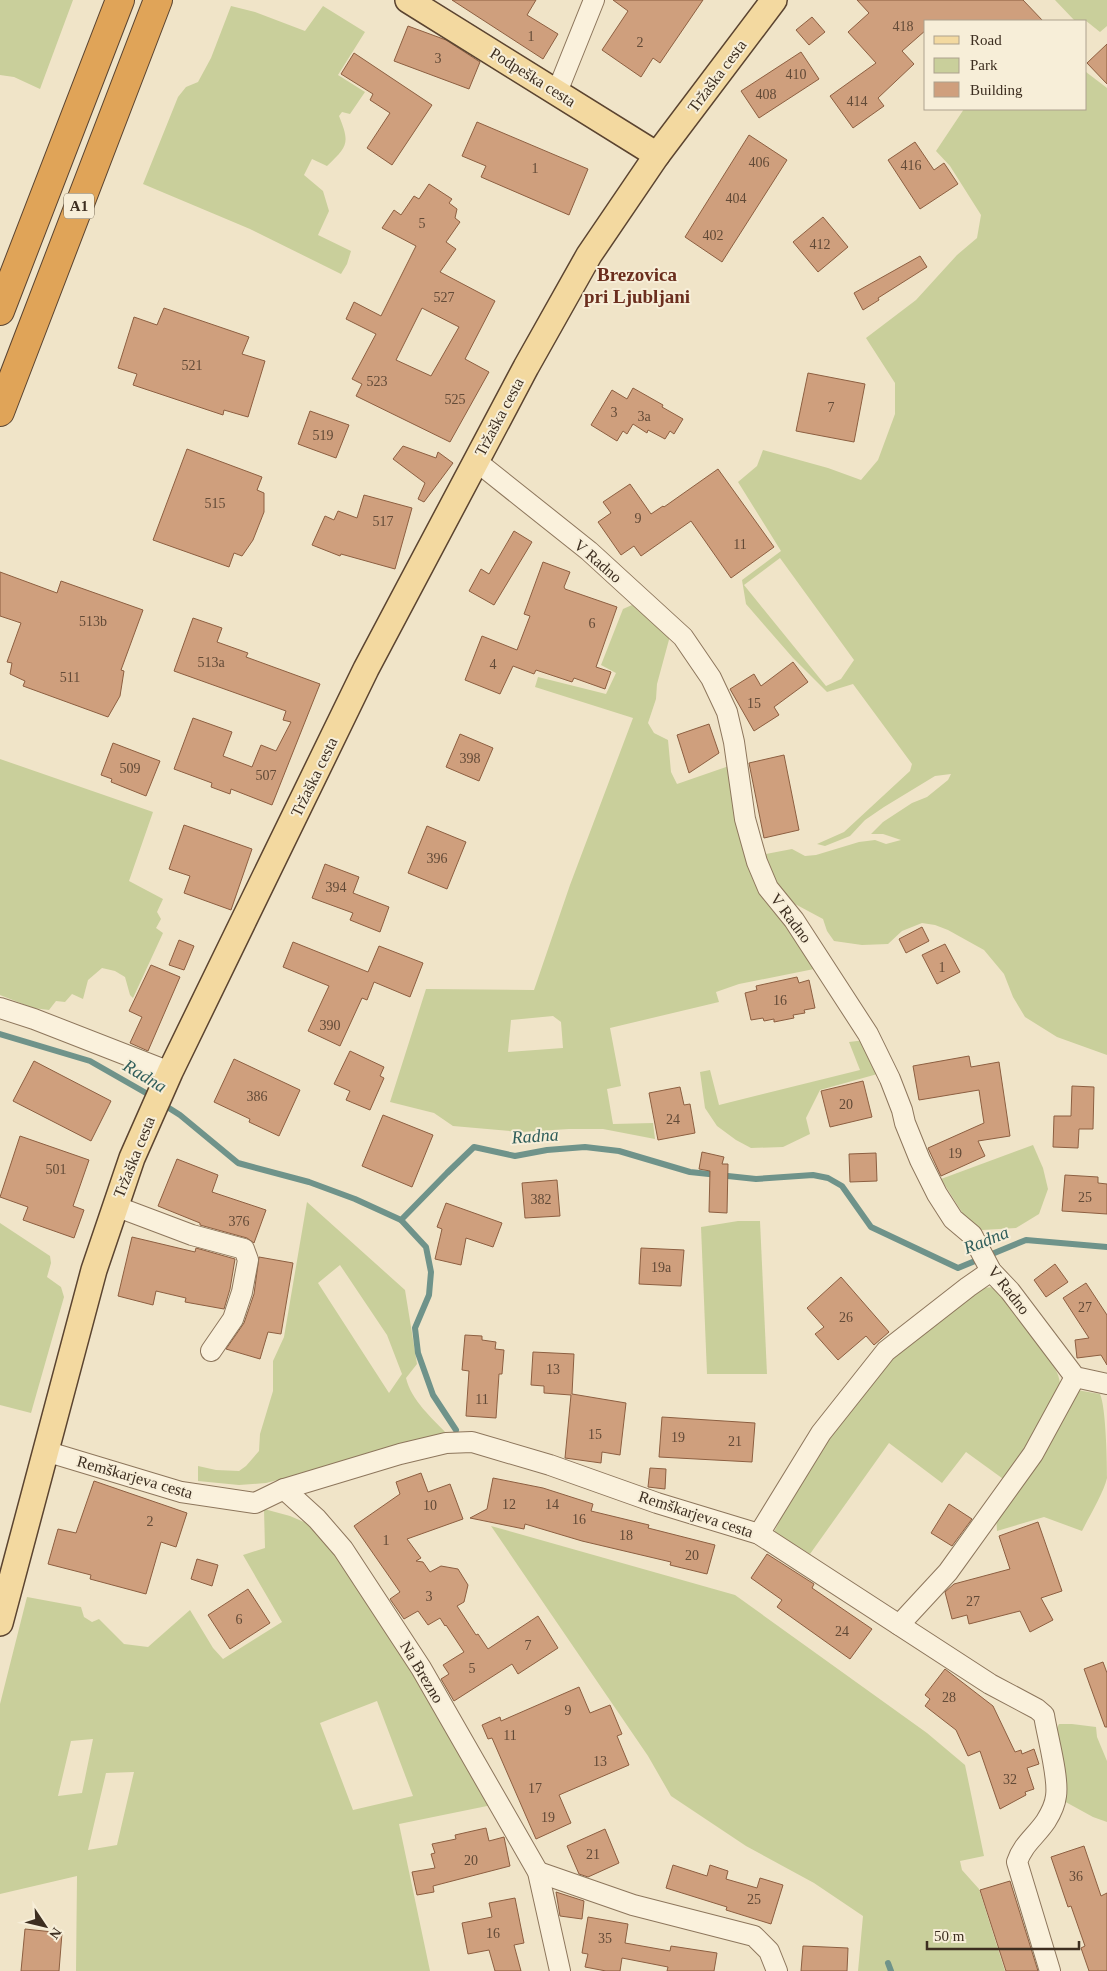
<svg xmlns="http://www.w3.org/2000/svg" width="1107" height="1971" viewBox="0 0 1107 1971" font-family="Georgia,serif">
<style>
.green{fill:#c9cf9b;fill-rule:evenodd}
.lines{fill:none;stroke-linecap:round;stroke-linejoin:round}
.stream{stroke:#6f938a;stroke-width:6}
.building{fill:#cf9f7d;stroke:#8d5f41;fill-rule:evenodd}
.minor-casing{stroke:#8d765c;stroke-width:22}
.major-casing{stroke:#5b4430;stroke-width:28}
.highway-casing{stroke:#5b4430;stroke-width:30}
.minor{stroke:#faf1dc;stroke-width:20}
.major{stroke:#f3d9a0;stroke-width:25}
.highway{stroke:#e0a458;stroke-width:28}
.labels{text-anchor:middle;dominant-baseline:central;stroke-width:4;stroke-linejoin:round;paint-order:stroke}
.number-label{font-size:14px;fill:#624a37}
.shield{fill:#f7eed8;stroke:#756857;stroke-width:1}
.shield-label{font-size:15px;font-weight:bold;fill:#3d2e20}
.street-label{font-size:16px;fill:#3d2e20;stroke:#f7eed8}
.water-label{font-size:18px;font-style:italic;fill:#2f5d5a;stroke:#f7eed8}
.quarter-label{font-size:19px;font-weight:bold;fill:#6b2e1e;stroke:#f7eed8}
</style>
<rect width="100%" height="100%" fill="#f0e4c8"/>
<g class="green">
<polygon points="0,0 73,0 40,89 14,77 0,75"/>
<polygon points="1055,0 1107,0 1107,26 1100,32 1085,20 1075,21"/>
<path d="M231 6 255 12 305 31 323 6 365 32 338 75 365 92 350 114 342 112 339 116C350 143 348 146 327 166L312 159 304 175 323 191 329 211 318 235 351 251 347 264 341 274 250 229 143 184 178 97 186 87 198 82 211 58Z"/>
<path d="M1086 72 1107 88V1055L1057 1037 1025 1017 1013 997 1004 974 984 950 948 930 935 925 922 923 902 931 888 944 862 945 834 941 827 931 823 919 795 904 775 883 761 855 792 849 805 856 816 855 859 842 875 840 886 844 901 840 883 834H871L883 822 912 803 927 797 948 780 951 774 935 776 884 807 865 820 850 836 825 846 817 844 844 832 910 771 912 764 853 684 827 692 793 658 746 604 742 580 781 551 738 482 757 466 763 450 828 468 861 480 878 460 895 414V383L866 338 916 300 957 255 977 238 981 215 950 166 936 151 964 109H1086ZM780 558 854 660 841 679 826 686 744 585Z"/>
<path d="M632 605 670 636 657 684 656 699 648 723 654 733 668 740 671 772 677 784 729 766 737 817 819 968 739 984 716 992 719 1002 610 1028 621 1086 607 1089 613 1124 653 1123 655 1139 603 1129H569L520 1132 453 1126 434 1113 390 1102 426 989 534 990 570 885 633 718 535 687 538 677 606 694 616 673 601 665 623 609ZM553 1016 561 1022 563 1048 508 1052 511 1020Z"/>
<polygon points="0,759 153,812 129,881 163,899 157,912 161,919 156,928 163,933 133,998 130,995 125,977 115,971 102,968 88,980 83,999 72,994 65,1002 56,1001 49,1010 33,1008 0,995"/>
<polygon points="865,1040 881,1073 820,1090 806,1118 810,1134 783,1147 751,1148 736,1140 717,1126 705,1108 700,1072 710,1070 719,1105 860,1070 849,1042"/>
<polygon points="1033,1145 1043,1168 1048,1189 1039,1214 1016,1228 982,1230 970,1225 941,1179"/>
<path d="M307 1202 405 1290 417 1364 406 1378C411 1400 432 1418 448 1435L266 1483 239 1485 198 1481V1466L216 1470 239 1471 246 1466 259 1451 260 1434 273 1391V1361L284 1337ZM340 1265 387 1335 402 1374 389 1393 318 1283Z"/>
<polygon points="738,1221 760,1221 767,1374 707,1374 701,1227"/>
<polygon points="0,1223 50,1256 51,1263 47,1277 61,1287 64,1297 31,1413 0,1405"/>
<path d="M994 1287 1050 1360C1055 1368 1060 1376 1060 1385 1060 1408 1020 1460 1006 1481L966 1452 942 1483 889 1443 810 1554 774 1532 797 1486 829 1438 890 1359 981 1288Z"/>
<path d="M1077 1390 1100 1394C1106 1407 1107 1463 1107 1478 1104 1492 1089 1517 1082 1531L1044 1517 997 1531 996 1514Z"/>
<path d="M264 1509 290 1516 311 1525 334 1552 375 1611 492 1805 399 1824 430 1971H76L77 1876 0 1894V1704L27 1597 81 1607 84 1617 92 1622 99 1619 124 1644 148 1647 190 1610 213 1648 223 1659 282 1622 243 1555 265 1548ZM377 1701 413 1796 353 1810 320 1723ZM93 1739 82 1793 58 1796 71 1741ZM134 1772 117 1845 88 1850 106 1773Z"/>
<polygon points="491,1526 735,1595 927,1733 965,1765 984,1856 960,1861 962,1870 979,1889 1005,1971 858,1971 863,1916 814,1883 746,1846 671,1796 648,1756"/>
<polygon points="1059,1724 1072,1724 1096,1727 1097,1737 1107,1761 1107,1822 1093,1817 1062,1800 1054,1734"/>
</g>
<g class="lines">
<g class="stream">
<polyline points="0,1034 90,1061 153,1097"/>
<polyline points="161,1103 180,1115 238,1163 309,1182 355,1199 401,1220 447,1173 474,1147 515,1156 547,1150 585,1147 619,1151 690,1172 756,1179 813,1175 828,1178 842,1186 871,1227 958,1268 1026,1240 1107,1247"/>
<polyline points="401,1220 426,1247 431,1272 429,1295 415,1328 418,1353 433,1395 456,1430"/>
<polyline points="888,1963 891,1971"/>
</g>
</g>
<g class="building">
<polygon points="452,0 536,0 527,15 558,34 543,59"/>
<polygon points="613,0 703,0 660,63 653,58 641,77 602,50 628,11"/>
<polygon points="857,0 1023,0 1043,21 926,21 926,30 902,51 914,64 878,98 884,106 853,128 830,96 876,63 848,32 869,13"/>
<polygon points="812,17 825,32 809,45 796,30"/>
<polygon points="408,26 446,40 480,62 469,89 394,61"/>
<polygon points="1107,44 1107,84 1087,63"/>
<polygon points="801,52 819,79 759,118 741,91"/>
<polygon points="354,53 432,105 392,165 367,148 390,113 370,100 373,94 341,74"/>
<polygon points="477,122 588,169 569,215 481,177 486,166 462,156"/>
<polygon points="749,135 787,160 722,262 685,237"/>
<polygon points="915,142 934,170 944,163 958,184 920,209 888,160"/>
<path d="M429 184 452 199 449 203 457 209 455 218 460 222 446 242 456 249 440 272 495 301 465 359 489 372 450 442 356 396 362 384 352 379 376 334 346 319 354 302 381 316 416 246 382 228 394 210 401 215 414 196 419 199ZM422 308 459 327 431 376 396 360Z"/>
<polygon points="823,217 848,247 818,272 793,242"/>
<polygon points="920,256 927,267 878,298 879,300 863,310 854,293"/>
<polygon points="164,308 249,337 242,354 265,361 248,417 224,410 223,415 133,385 137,374 118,368 134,317 157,325"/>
<polygon points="808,373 865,384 854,442 796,431"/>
<polygon points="633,388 663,405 662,407 683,419 674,434 670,431 665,439 648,430 647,433 633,424 627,434 623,431 617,441 591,425 612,390 627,399"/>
<polygon points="310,411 349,425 336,458 298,444"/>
<polygon points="403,446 436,458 438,452 453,463 424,502 418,499 425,483 393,459"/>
<polygon points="187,449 262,477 257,490 264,493 264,512 253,540 242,556 234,553 229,567 153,540"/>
<polygon points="718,469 774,547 731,578 691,521 641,556 634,546 621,555 598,522 611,513 603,502 630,484 651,514 663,506 664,507"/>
<polygon points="364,495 412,508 395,569 341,554 340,556 312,545 325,516 334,520 338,511 357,518"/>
<polygon points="514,531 532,542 494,605 469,591 481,569 489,574"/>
<polygon points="543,562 570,572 564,587 565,589 617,607 596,667 611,672 605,689 574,678 572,682 536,670 534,674 513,666 500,694 465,680 482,636 517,650 530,616 524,614"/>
<polygon points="0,572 57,593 61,581 143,610 121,670 124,671 120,696 108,717 23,686 25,681 10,674 12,663 7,662 21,623 0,616"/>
<polygon points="193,618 222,628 217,642 248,653 246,657 320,684 272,805 231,789 230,794 211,787 212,783 174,769 193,718 232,732 223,756 252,767 261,745 276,751 291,722 283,720 286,711 174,671"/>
<polygon points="793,662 808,682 774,707 779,715 754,731 730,689 754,674 761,686"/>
<polygon points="709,724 719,753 689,773 677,735"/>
<polygon points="460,734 493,748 479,781 446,767"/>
<polygon points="113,743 160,761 146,796 111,782 112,779 101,775"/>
<polygon points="784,755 799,830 764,838 749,763"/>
<polygon points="184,825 252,849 231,910 184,893 190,876 169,869"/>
<polygon points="427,826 466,842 447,889 408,873"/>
<polygon points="325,864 359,877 353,893 389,907 380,932 350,920 353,913 312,898"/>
<polygon points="922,927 929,941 906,953 899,939"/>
<polygon points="179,940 194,946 184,970 169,965"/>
<polygon points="293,942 368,972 379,946 423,963 410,997 374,982 367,1000 362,998 340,1046 308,1031 329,986 283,967"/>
<polygon points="945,944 960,972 937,984 922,955"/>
<polygon points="151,965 180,977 148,1051 130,1043 142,1017 129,1011"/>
<polygon points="797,977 799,983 809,980 815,1008 804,1010 805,1013 793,1015 794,1018 774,1022 774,1019 764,1021 763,1018 751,1020 745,993 757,990 756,986"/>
<polygon points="350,1051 384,1067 380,1076 384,1078 370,1110 346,1100 350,1091 334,1084"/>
<polygon points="969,1056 971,1067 999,1062 1010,1136 978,1141 985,1156 941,1176 928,1148 984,1123 979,1090 919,1100 913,1066"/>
<polygon points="234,1059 300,1090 279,1136 249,1122 250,1119 214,1102"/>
<polygon points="34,1061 111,1101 91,1141 13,1101"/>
<polygon points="863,1081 872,1117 830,1127 821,1091"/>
<polygon points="1072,1086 1094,1087 1093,1129 1079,1129 1078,1148 1053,1147 1054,1116 1071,1116"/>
<polygon points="680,1087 684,1105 690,1104 695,1133 658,1140 649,1093"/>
<polygon points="383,1115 433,1135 412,1187 362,1166"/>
<polygon points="20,1136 89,1160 73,1206 84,1210 74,1238 23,1220 28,1207 0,1197"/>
<polygon points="702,1152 724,1157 722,1164 728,1164 727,1213 709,1212 710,1171 699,1169"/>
<polygon points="876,1153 877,1181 850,1182 849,1154"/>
<polygon points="177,1159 218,1175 212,1192 266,1210 254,1243 247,1238 200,1225 200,1223 158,1206"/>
<polygon points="1065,1175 1098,1177 1098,1183 1107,1184 1107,1214 1062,1211"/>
<polygon points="557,1180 560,1216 525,1218 522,1183"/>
<polygon points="446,1203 502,1223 493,1247 466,1238 461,1265 435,1259 442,1229 437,1227"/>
<polygon points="132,1237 195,1252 196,1248 235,1259 230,1289 224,1309 185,1302 186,1298 156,1291 153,1305 118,1296"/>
<polygon points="641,1248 684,1250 681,1286 639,1284"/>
<polygon points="259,1257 293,1263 281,1334 268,1332 260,1359 226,1349 244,1323 254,1294"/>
<polygon points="1055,1264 1068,1282 1046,1297 1034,1280"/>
<polygon points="841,1277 889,1332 874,1345 866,1336 838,1360 815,1334 824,1327 807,1308"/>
<polygon points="1086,1283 1107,1315 1107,1365 1101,1355 1077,1358 1075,1340 1089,1338 1063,1298"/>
<polygon points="465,1335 482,1336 482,1340 496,1342 495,1349 504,1350 502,1374 499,1374 496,1418 466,1416 469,1371 462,1370"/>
<polygon points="533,1352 574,1354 572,1394 626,1403 620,1455 602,1452 601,1463 565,1458 571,1395 544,1393 544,1386 531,1385"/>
<polygon points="662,1417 755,1423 752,1462 659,1457"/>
<polygon points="650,1468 666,1469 665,1489 648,1487"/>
<polygon points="421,1473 428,1492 450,1484 463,1519 407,1539 421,1558 416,1561 423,1562 430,1572 441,1566 458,1569 468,1585 464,1602 457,1606 476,1635 478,1634 488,1649 538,1616 558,1648 518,1674 512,1664 454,1701 441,1679 449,1674 443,1665 464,1652 446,1625 445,1626 440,1618 428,1625 418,1611 404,1619 390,1599 400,1592 354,1526 400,1494 396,1482"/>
<polygon points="493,1478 543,1488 593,1504 591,1511 649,1525 648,1528 715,1545 707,1574 670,1565 671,1562 582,1541 525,1524 524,1529 470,1518 487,1509"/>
<polygon points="94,1481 187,1513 176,1547 161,1542 146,1594 90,1579 91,1575 48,1564 58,1529 76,1533"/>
<polygon points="949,1504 972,1519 952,1546 931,1533"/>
<polygon points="1038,1522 1062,1591 1041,1598 1053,1620 1030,1632 1020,1611 969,1624 967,1615 952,1619 945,1592 954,1584 1010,1569 999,1536"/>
<polygon points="767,1554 814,1584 812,1588 872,1629 850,1659 777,1607 782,1600 751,1578"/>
<polygon points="197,1559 218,1565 212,1586 191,1579"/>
<polygon points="248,1589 270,1623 230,1649 208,1615"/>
<polygon points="1103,1662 1107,1673 1107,1727 1105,1727 1084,1669"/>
<polygon points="945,1669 993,1706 1015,1752 1021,1750 1022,1754 1034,1749 1039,1764 1027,1768 1034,1789 1025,1792 1026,1795 1000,1809 980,1751 968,1756 956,1730 925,1706 930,1699 925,1695"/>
<polygon points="579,1687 590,1713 610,1705 622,1734 617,1736 629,1765 559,1795 571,1823 536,1839 492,1738 488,1739 482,1725 500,1717 501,1721"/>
<polygon points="486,1828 489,1841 504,1837 510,1866 433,1886 434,1892 417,1895 412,1872 435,1868 431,1854 435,1853 432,1844 456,1839 455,1835"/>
<polygon points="605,1829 619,1863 588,1877 579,1874 567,1846"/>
<polygon points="1084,1846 1101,1896 1107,1893 1107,1971 1089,1971 1081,1948 1085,1946 1071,1906 1068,1907 1051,1857"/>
<polygon points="673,1865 707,1876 710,1865 728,1871 726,1879 757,1888 760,1878 783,1885 771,1924 726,1910 727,1907 666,1888"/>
<polygon points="1010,1881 1038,1971 1006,1971 980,1890"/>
<polygon points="556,1892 584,1901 582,1919 560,1916"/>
<polygon points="515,1898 524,1943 514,1945 521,1971 495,1971 489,1950 468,1954 462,1923 492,1917 489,1903"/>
<polygon points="588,1917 628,1924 625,1943 670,1951 671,1946 717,1953 714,1971 667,1971 668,1967 622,1958 620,1971 606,1971 585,1967 588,1954 582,1953"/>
<polygon points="25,1929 62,1933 59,1971 21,1971"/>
<polygon points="803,1946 848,1948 847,1971 801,1971"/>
</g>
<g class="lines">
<g class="minor-casing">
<g id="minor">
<polyline points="557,92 594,0"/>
<polyline points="476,461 589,551 683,637 711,678 727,712 734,742 745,819 757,862 768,888 794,920 868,1034 890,1079 902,1110 905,1123 920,1160 937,1194 953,1219 972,1235 991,1271 1010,1291 1075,1377 1107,1384"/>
<polyline points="0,1008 34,1019 170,1072"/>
<polyline points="115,1206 192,1235 244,1249 248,1260 242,1292 233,1319 211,1351"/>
<path d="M45 1451 181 1492 255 1503 284 1489 400 1454 446 1443 472 1442 550 1465 657 1503 759 1534 990 1684 1037 1709 1044 1715C1047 1735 1059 1777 1056 1796 1055 1805 1051 1813 1046 1821 1036 1836 1023 1844 1017 1862L1050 1971"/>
<polyline points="284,1489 317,1519 343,1549 421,1668 538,1872 560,1971"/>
<polyline points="759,1534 821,1433 886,1351 968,1287 991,1271"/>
<polyline points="899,1625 948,1572 1033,1454 1075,1377"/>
<polyline points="538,1872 633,1905 754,1936 769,1951 777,1971"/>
</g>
</g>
<g class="major-casing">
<g id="major">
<polyline points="408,0 657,155"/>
<polyline points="0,1623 94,1270 132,1158 170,1072 366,669 526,367 589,255 657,155 774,0"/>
</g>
</g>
<g class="highway-casing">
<g id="highway">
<polyline points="0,311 120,0"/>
<polyline points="0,412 158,0"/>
</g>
</g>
<use href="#minor" class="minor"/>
<use href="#major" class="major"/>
<use href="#highway" class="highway"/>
</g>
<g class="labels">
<g class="number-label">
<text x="903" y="26">418</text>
<text x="531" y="36">1</text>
<text x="640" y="42">2</text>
<text x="438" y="58">3</text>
<text x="796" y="74">410</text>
<text x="766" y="94">408</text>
<text x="857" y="101">414</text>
<text x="759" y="162">406</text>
<text x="911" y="165">416</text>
<text x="535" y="168">1</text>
<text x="736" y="198">404</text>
<text x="422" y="223">5</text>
<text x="713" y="235">402</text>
<text x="820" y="244">412</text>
<text x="444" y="297">527</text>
<text x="192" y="365">521</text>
<text x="377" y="381">523</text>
<text x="455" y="399">525</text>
<text x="831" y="407">7</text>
<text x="614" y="412">3</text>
<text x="644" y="416">3a</text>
<text x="323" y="435">519</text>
<text x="215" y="503">515</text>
<text x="638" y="518">9</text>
<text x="383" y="521">517</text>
<text x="740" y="544">11</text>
<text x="93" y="621">513b</text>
<text x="592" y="623">6</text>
<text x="211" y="662">513a</text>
<text x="493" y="664">4</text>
<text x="70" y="677">511</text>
<text x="754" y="703">15</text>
<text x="470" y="758">398</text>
<text x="130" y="768">509</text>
<text x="266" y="775">507</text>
<text x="437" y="858">396</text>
<text x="336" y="887">394</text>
<text x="942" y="967">1</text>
<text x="780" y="1000">16</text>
<text x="330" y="1025">390</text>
<text x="257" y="1096">386</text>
<text x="846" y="1104">20</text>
<text x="673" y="1119">24</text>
<text x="955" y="1153">19</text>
<text x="56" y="1169">501</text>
<text x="1085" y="1197">25</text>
<text x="541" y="1199">382</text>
<text x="239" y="1221">376</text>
<text x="661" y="1267">19a</text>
<text x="1085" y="1307">27</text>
<text x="846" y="1317">26</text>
<text x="553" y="1369">13</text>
<text x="482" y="1399">11</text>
<text x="595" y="1434">15</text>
<text x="678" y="1437">19</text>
<text x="735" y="1441">21</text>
<text x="509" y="1504">12</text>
<text x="552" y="1504">14</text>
<text x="430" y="1505">10</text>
<text x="579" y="1519">16</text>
<text x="150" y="1521">2</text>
<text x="626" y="1535">18</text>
<text x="386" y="1540">1</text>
<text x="692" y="1555">20</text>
<text x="429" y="1596">3</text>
<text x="973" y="1601">27</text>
<text x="239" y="1619">6</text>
<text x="842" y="1631">24</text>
<text x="528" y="1645">7</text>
<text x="472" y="1668">5</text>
<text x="949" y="1697">28</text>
<text x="568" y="1710">9</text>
<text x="510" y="1735">11</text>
<text x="600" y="1761">13</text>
<text x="1010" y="1779">32</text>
<text x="535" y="1788">17</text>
<text x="548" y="1817">19</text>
<text x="593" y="1854">21</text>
<text x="471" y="1860">20</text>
<text x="1076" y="1876">36</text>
<text x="754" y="1899">25</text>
<text x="493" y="1933">16</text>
<text x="605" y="1938">35</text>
</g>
<rect class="shield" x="64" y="193.5" width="30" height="25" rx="4"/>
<g class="shield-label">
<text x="79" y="206">A1</text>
</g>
<g class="street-label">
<text transform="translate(717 76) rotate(-53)">Tržaška cesta</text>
<text transform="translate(533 77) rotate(32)">Podpeška cesta</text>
<text transform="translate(499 417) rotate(-62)">Tržaška cesta</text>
<text transform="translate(598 561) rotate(41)">V Radno</text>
<text transform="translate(314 777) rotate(-64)">Tržaška cesta</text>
<text transform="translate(791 918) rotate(53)">V Radno</text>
<text transform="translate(134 1157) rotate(-68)">Tržaška cesta</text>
<text transform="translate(1009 1290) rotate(52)">V Radno</text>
<text transform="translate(135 1477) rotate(16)">Remškarjeva cesta</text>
<text transform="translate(696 1514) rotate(18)">Remškarjeva cesta</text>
<text transform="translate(422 1672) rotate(59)">Na Brezno</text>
</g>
<g class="water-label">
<text transform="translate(145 1076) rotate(31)">Radna</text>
<text transform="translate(535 1136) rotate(-4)">Radna</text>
<text transform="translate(986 1240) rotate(-22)">Radna</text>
</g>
<g class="quarter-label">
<text x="637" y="274">Brezovica<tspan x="637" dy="22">pri Ljubljani</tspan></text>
</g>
</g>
<rect x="924" y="20" width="162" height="90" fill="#f7eed8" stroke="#ada18e"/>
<rect x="934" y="36" width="25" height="8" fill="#f3d9a0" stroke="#ada18e"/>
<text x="970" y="45" font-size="15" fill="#3d2e20">Road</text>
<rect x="934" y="58" width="25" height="15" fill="#c9cf9b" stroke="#ada18e"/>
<text x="970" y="70" font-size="15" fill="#3d2e20">Park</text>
<rect x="934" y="82" width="25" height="15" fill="#cf9f7d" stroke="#ada18e"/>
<text x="970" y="95" font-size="15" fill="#3d2e20">Building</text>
<g transform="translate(45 1926) rotate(125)" stroke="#f7eed8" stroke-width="4" paint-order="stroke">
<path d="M0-4L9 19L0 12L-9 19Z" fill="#3d2e20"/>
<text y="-8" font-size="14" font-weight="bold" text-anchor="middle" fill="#3d2e20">N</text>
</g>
<path d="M927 1941v8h152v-8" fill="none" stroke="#3d2e20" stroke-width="2.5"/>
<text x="934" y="1941" font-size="15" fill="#3d2e20" stroke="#f7eed8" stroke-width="4" paint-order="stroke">50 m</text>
</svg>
